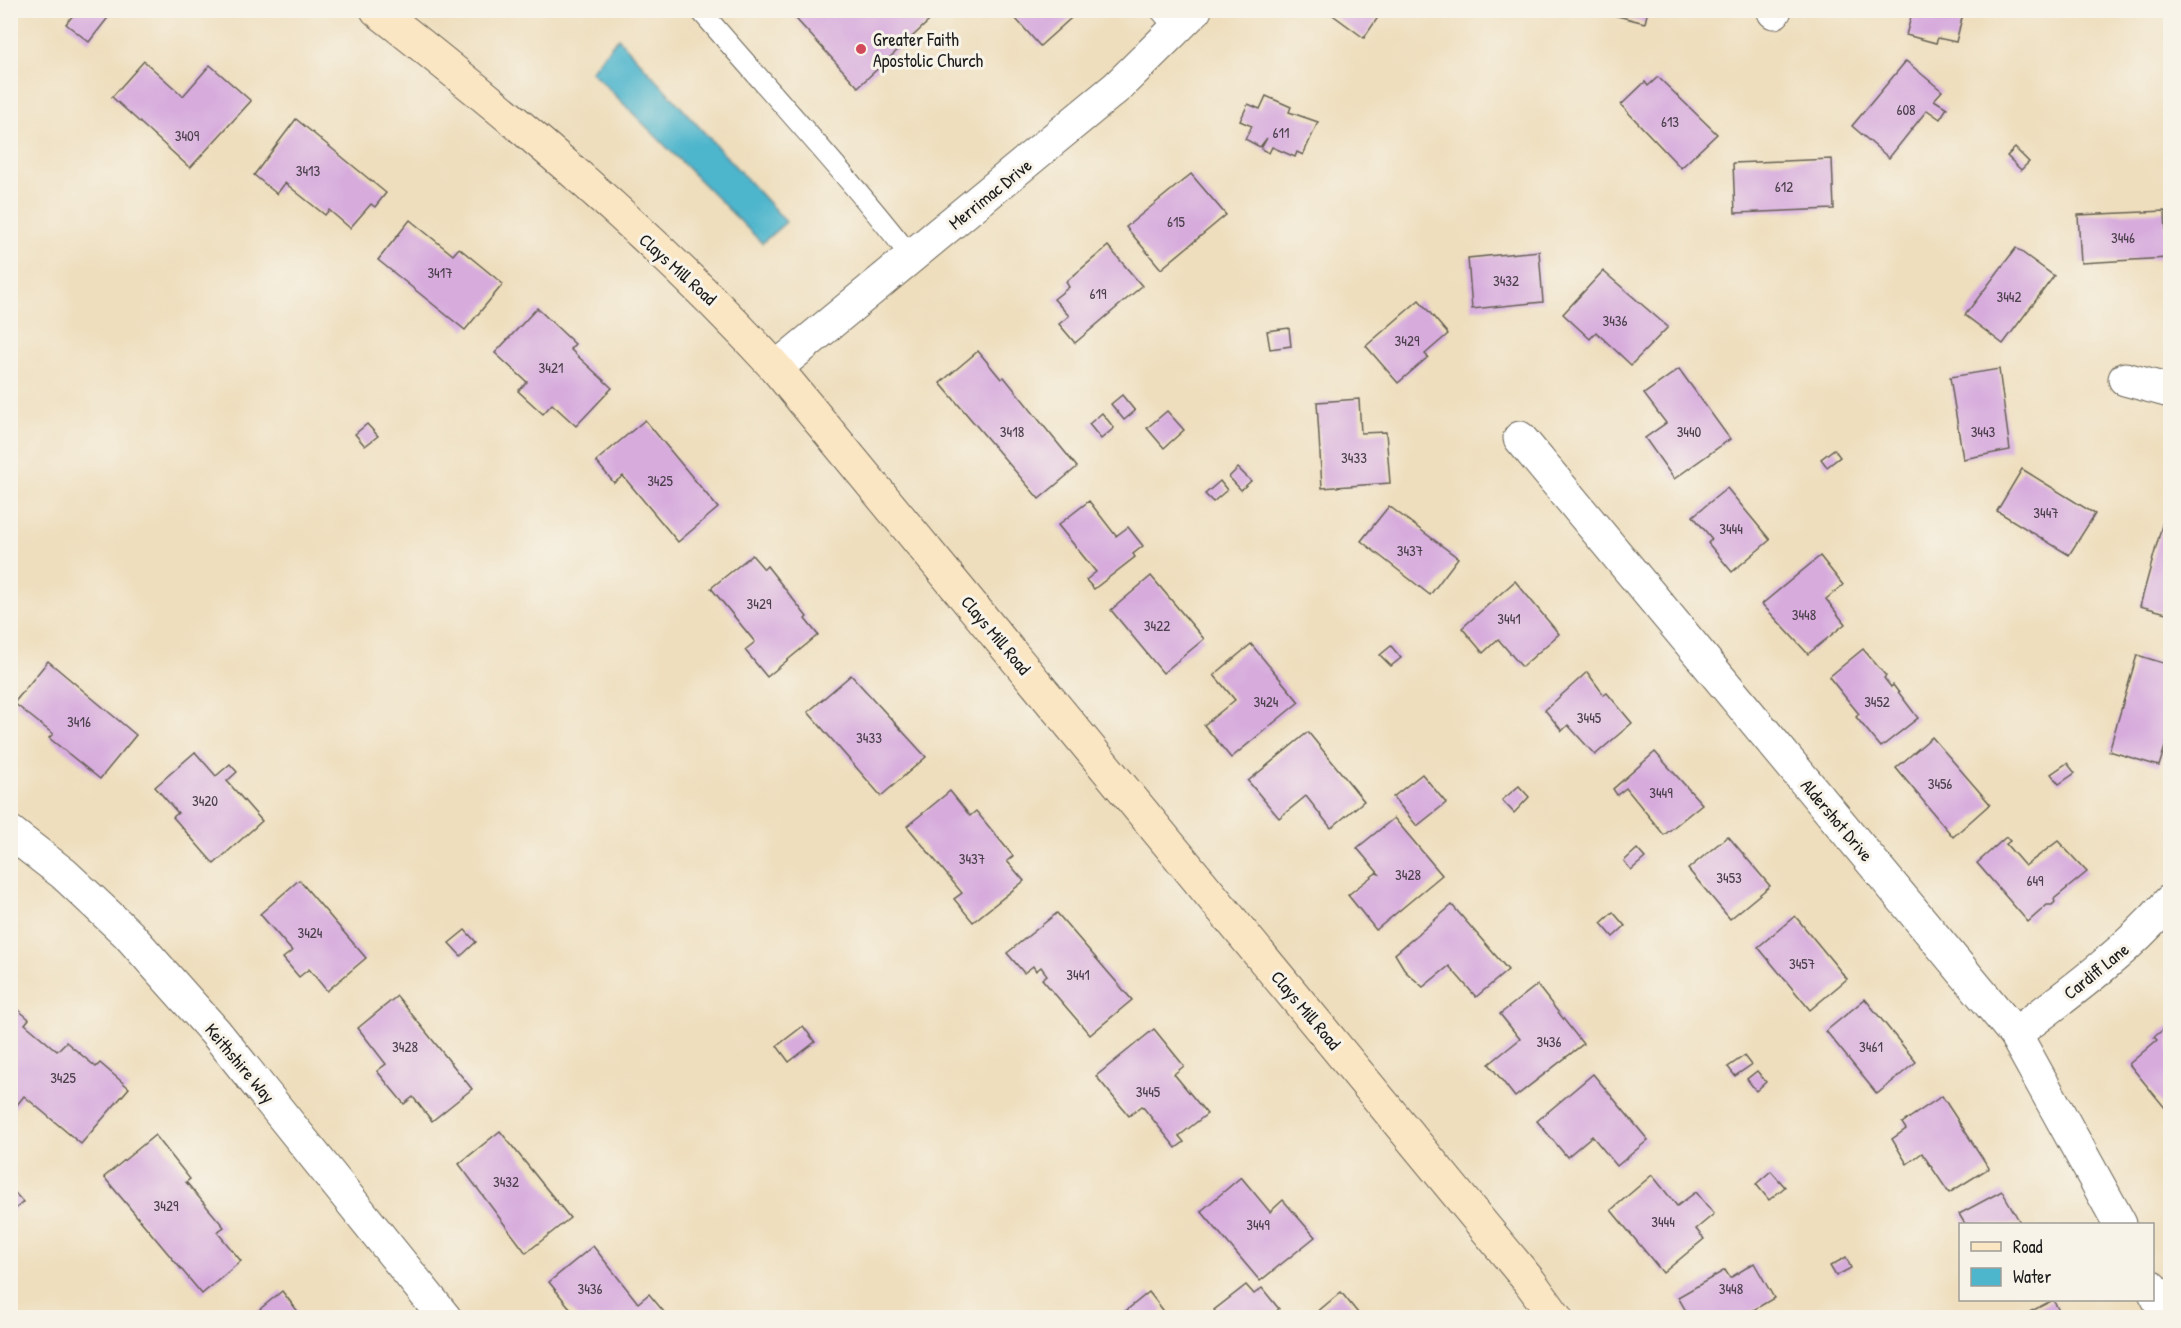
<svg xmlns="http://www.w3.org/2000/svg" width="2181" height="1328" viewBox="0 0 2181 1328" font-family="'Patrick Hand',sans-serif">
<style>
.water{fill:#4db5cc;stroke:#346874;stroke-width:1.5}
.building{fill:#d7acdd}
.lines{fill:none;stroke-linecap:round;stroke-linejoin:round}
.lane-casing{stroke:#666054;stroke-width:22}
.street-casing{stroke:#666054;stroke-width:35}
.secondary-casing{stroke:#666054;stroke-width:35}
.lane{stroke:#fff;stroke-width:20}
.street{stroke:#fff;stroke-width:33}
.secondary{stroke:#fbe6c4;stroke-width:33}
.poi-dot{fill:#d1495b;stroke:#f7f3e8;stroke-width:2}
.labels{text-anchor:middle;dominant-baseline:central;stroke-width:6;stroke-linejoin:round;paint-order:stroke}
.number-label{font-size:15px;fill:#4b404c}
.poi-label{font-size:18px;fill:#1c1c1c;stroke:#f7f3e8;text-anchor:start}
.street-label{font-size:18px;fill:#1c1c1c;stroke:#f7f3e8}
</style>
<rect width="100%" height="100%" fill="#f7f3e8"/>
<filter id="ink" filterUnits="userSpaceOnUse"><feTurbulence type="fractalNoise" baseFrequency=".0167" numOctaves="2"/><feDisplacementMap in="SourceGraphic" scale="12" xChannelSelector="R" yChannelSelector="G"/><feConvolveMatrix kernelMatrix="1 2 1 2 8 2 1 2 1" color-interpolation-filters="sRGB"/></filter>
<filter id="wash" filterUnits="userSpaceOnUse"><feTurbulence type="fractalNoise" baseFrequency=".008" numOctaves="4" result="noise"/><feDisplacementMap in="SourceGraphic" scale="24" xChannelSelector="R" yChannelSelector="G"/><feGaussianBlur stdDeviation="1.35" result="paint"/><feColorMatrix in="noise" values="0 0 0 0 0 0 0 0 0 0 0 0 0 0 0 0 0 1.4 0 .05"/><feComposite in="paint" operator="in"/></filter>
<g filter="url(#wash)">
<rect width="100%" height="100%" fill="#eedebd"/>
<polygon class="water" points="618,38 786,222 762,243 591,71"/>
<g id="blocks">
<g class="building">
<polygon points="70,10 114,10 89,42 66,24 74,14"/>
<polygon points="788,10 941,10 858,87"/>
<polygon points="1008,10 1080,10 1040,46"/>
<polygon points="1326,10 1383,10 1364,38"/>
<polygon points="1594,10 1648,10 1645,23"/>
<polygon points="1913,10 1964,10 1956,42 1938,38 1936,43 1906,35"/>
<polygon points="144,61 183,96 210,65 251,101 190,168 112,97"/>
<polygon points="1906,61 1942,91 1934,100 1947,108 1940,119 1927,110 1889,158 1852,126"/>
<polygon points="1658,77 1717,134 1681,168 1621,105 1645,82 1648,86"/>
<polygon points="1266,96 1291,107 1289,112 1318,122 1303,155 1297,152 1295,157 1272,147 1269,153 1261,149 1267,138 1260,147 1245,139 1252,126 1240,121 1248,104 1260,109"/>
<polygon points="296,119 386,193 375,207 371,204 350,228 329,210 325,215 285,183 277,194 254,175"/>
<polygon points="2015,148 2029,162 2021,170 2007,156"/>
<polygon points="1832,159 1834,209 1735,213 1733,163"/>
<polygon points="1191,174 1226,215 1161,269 1126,227"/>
<polygon points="2165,211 2167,258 2081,263 2078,215"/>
<polygon points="410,220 453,255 459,248 503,284 465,330 378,260"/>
<polygon points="1108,246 1142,286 1075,343 1059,324 1069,316 1054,299 1069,287 1066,282"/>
<polygon points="2016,248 2054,276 2003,344 1965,315"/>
<polygon points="1539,251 1543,302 1472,309 1468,258"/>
<polygon points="1603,271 1668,327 1631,365 1596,332 1590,339 1563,314"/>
<polygon points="1419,300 1448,334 1425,354 1428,357 1398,383 1366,346"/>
<polygon points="537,308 575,344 570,349 612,388 576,426 552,404 543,414 518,391 527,382 495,353"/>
<polygon points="1289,328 1291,346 1270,349 1267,331"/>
<polygon points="978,351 1001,379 1004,377 1077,467 1039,499 940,383"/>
<polygon points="1679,369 1730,439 1674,479 1645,438 1666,423 1644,394"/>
<polygon points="1999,369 2010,450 1963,459 1950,377"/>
<polygon points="1122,395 1135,411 1124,420 1111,404"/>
<polygon points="1359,399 1361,433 1386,432 1390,483 1322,488 1317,402"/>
<polygon points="1167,411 1184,430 1164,448 1147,428"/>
<polygon points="1102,413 1114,428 1101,439 1089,424"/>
<polygon points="645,420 718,508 678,542 623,476 614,483 596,461"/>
<polygon points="367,424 378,436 365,446 355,434"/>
<polygon points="1834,449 1840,457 1827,467 1821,459"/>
<polygon points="1238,468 1251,481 1241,490 1229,477"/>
<polygon points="2022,469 2095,514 2069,555 1997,511"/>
<polygon points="1220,481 1227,490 1213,502 1205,494"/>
<polygon points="1727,488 1770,540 1732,572 1708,543 1712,539 1693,516"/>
<polygon points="1089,501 1116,536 1128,527 1143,546 1133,554 1135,557 1094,589 1086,580 1096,572 1058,525"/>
<polygon points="2168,503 2170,503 2170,614 2140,606"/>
<polygon points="1389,506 1458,558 1430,595 1361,541"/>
<polygon points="752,555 764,569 767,566 807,617 805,619 818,635 767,677 745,650 755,642 711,588"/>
<polygon points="1820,556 1843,585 1826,599 1845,624 1808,654 1762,604"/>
<polygon points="1151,576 1204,639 1163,673 1111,610"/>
<polygon points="1515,581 1559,634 1522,667 1498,639 1483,653 1462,628"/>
<polygon points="1251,644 1299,702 1231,758 1204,725 1235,700 1214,675"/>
<polygon points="1391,646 1401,658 1391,666 1380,655"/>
<polygon points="1863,649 1886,676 1884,678 1891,687 1893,685 1918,718 1881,747 1856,717 1859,714 1829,677"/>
<polygon points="2137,655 2170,665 2170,731 2159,766 2109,751"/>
<polygon points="48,661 136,735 100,779 49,738 53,734 14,703"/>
<polygon points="1587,672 1604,695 1607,693 1632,723 1595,755 1568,725 1562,731 1545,710"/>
<polygon points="851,675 926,757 881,796 808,712"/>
<polygon points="1308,732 1364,801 1331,828 1306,796 1279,818 1248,781"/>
<polygon points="1932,737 1990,804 1953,837 1896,768"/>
<polygon points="195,752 216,776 230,764 237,772 227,781 262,821 214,864 173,817 178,813 155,787"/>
<polygon points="1655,752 1702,804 1664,835 1626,788 1617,795 1613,789"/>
<polygon points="2067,763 2075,773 2059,784 2051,774"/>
<polygon points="1422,774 1446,803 1417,826 1393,797"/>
<polygon points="1519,786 1529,797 1514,813 1502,800"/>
<polygon points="950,791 970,816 976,811 1013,856 1007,861 1024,881 973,922 954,899 962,893 907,826"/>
<polygon points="1394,818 1442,875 1376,930 1348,895 1376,873 1379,874 1357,848"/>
<polygon points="1728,836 1770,886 1730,919 1688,869"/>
<polygon points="2006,837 2010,841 2006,844 2025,866 2058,841 2087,872 2054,899 2055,902 2052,905 2047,905 2028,922 1977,863"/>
<polygon points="1637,849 1645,858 1631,870 1624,861"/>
<polygon points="299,880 366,958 327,991 309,969 299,977 283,958 292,951 260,914"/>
<polygon points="1452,905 1508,970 1476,997 1449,966 1423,987 1406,972 1395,954"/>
<polygon points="1613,912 1625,926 1613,937 1601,923"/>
<polygon points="1057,913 1132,1000 1090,1035 1042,979 1047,975 1041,967 1036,971 1033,966 1024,973 1007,953"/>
<polygon points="1795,916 1847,979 1810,1010 1758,947"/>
<polygon points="465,930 476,942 461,956 449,943"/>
<polygon points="1537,985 1583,1044 1515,1097 1489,1064 1520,1039 1500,1014"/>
<polygon points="397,996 472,1089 432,1121 413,1097 404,1104 377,1071 386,1064 358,1028"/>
<polygon points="1865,999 1916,1062 1877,1094 1826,1031"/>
<polygon points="10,1003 29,1019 25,1024 57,1051 66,1042 96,1067 100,1063 129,1088 81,1144 24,1096 13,1110 10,1108"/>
<polygon points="2170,1024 2170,1114 2129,1064 2157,1040 2154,1037"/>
<polygon points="803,1026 815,1042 789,1062 777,1046"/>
<polygon points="1154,1029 1184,1066 1174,1074 1207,1114 1179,1136 1184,1142 1176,1148 1142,1106 1129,1116 1096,1076"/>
<polygon points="1744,1056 1751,1065 1735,1076 1728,1067"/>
<polygon points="1757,1071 1766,1082 1756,1091 1747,1079"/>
<polygon points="1593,1074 1648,1140 1617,1166 1592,1136 1567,1157 1537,1121"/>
<polygon points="1942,1096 1989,1168 1949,1193 1922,1153 1907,1164 1892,1139 1906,1129 1902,1123"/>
<polygon points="500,1131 570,1218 526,1253 459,1164"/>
<polygon points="155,1135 190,1179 186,1182 224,1227 217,1232 241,1261 202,1294 104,1177"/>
<polygon points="1771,1171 1785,1187 1769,1200 1756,1184"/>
<polygon points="1652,1175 1677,1206 1696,1192 1714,1214 1696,1229 1704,1239 1663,1273 1611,1210"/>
<polygon points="1241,1177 1270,1212 1283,1200 1315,1237 1260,1281 1201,1211"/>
<polygon points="2002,1191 2021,1224 1965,1224 1959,1214"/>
<polygon points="14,1192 23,1202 10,1214 10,1195"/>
<polygon points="593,1246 638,1303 649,1294 669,1318 578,1318 549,1282"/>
<polygon points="1846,1257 1851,1268 1836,1276 1830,1266"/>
<polygon points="1754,1263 1774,1298 1750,1312 1753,1318 1690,1318 1678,1297 1725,1270 1730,1278"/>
<polygon points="1246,1285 1254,1294 1262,1288 1279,1309 1268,1318 1220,1318 1214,1310"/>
<polygon points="282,1291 303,1318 249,1318"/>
<polygon points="1149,1292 1163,1310 1155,1318 1125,1318 1122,1314"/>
<polygon points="1341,1292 1362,1318 1310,1318"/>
<polygon points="2053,1300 2063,1318 2018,1318"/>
</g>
</g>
</g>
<g filter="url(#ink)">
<use href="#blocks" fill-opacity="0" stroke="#666054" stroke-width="1.5"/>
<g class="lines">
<g class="lane-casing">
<g id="lane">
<path d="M700 10C771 93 845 172 912 258"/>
<polyline points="1160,10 1177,30"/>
</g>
</g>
<g class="street-casing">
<g id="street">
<polyline points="1774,12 1775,10"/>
<polyline points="776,368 1117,87 1195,10"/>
<polyline points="2125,379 2170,391"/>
<polyline points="1520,438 2015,1034 2120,1224"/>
<polyline points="10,832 64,874 128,934 216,1033 445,1318"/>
<path d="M2015 1034C2070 993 2125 953 2170 901"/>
<polyline points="2152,1287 2168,1318"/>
</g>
</g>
<g class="secondary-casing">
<path id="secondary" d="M377 10C517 120 656 237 776 368L1530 1282 1556 1318"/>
</g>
<use href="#lane" class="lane"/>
<use href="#street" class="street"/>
<use href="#secondary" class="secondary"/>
</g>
</g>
<circle class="poi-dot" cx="861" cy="49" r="6"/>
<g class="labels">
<g class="number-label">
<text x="1906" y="109">608</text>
<text x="1670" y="121">613</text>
<text x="1281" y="132">611</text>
<text x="187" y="135">3409</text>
<text x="308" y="170">3413</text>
<text x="1784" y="186">612</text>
<text x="1176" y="221">615</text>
<text x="2123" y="237">3446</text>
<text x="440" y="272">3417</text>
<text x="1506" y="280">3432</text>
<text x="1098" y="293">619</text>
<text x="2009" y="296">3442</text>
<text x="1615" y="320">3436</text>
<text x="1407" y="340">3429</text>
<text x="551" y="367">3421</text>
<text x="1012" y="431">3418</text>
<text x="1689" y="431">3440</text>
<text x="1983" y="431">3443</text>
<text x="1354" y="457">3433</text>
<text x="660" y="480">3425</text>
<text x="2046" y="512">3447</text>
<text x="1731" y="528">3444</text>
<text x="1410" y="550">3437</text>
<text x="759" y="603">3429</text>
<text x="1804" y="614">3448</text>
<text x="1509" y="618">3441</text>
<text x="1157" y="625">3422</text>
<text x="1266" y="701">3424</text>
<text x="1877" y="701">3452</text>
<text x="1589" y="717">3445</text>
<text x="79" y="721">3416</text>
<text x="869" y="737">3433</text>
<text x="1940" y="783">3456</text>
<text x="1661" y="792">3449</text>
<text x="205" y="800">3420</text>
<text x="972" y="858">3437</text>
<text x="1408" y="874">3428</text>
<text x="1729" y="877">3453</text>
<text x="2035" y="880">649</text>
<text x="310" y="932">3424</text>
<text x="1802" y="963">3457</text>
<text x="1078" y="974">3441</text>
<text x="1549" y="1041">3436</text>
<text x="405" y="1046">3428</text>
<text x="1871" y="1046">3461</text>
<text x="63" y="1077">3425</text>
<text x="1148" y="1091">3445</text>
<text x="506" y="1181">3432</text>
<text x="166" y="1205">3429</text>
<text x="1663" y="1221">3444</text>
<text x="1258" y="1224">3449</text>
<text x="590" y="1288">3436</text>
<text x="1731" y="1288">3448</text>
</g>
<g class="poi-label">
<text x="873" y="39">Greater Faith<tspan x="873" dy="21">Apostolic Church</tspan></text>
</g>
<g class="street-label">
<text transform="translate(990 194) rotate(-39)">Merrimac Drive</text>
<text transform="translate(678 269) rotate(42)">Clays Mill Road</text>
<text transform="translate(996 635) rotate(50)">Clays Mill Road</text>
<text transform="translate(1837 820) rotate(50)">Aldershot Drive</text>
<text transform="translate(2096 971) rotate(-39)">Cardiff Lane</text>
<text transform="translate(1306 1010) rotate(50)">Clays Mill Road</text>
<text transform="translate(240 1063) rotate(50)">Keithshire Way</text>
</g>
</g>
<rect width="2181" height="1328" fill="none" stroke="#f7f3e8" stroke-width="36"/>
<rect x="1959" y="1223" width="195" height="78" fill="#f7f3e8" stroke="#9f9d96" stroke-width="1.5"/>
<rect x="1971" y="1242" width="30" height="9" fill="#fbe6c4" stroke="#9f9d96" stroke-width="1.5"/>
<text x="2013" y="1253" font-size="18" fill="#1c1c1c">Road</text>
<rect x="1971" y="1268" width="30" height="18" fill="#4db5cc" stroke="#9f9d96" stroke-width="1.5"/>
<text x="2013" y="1283" font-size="18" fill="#1c1c1c">Water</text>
</svg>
